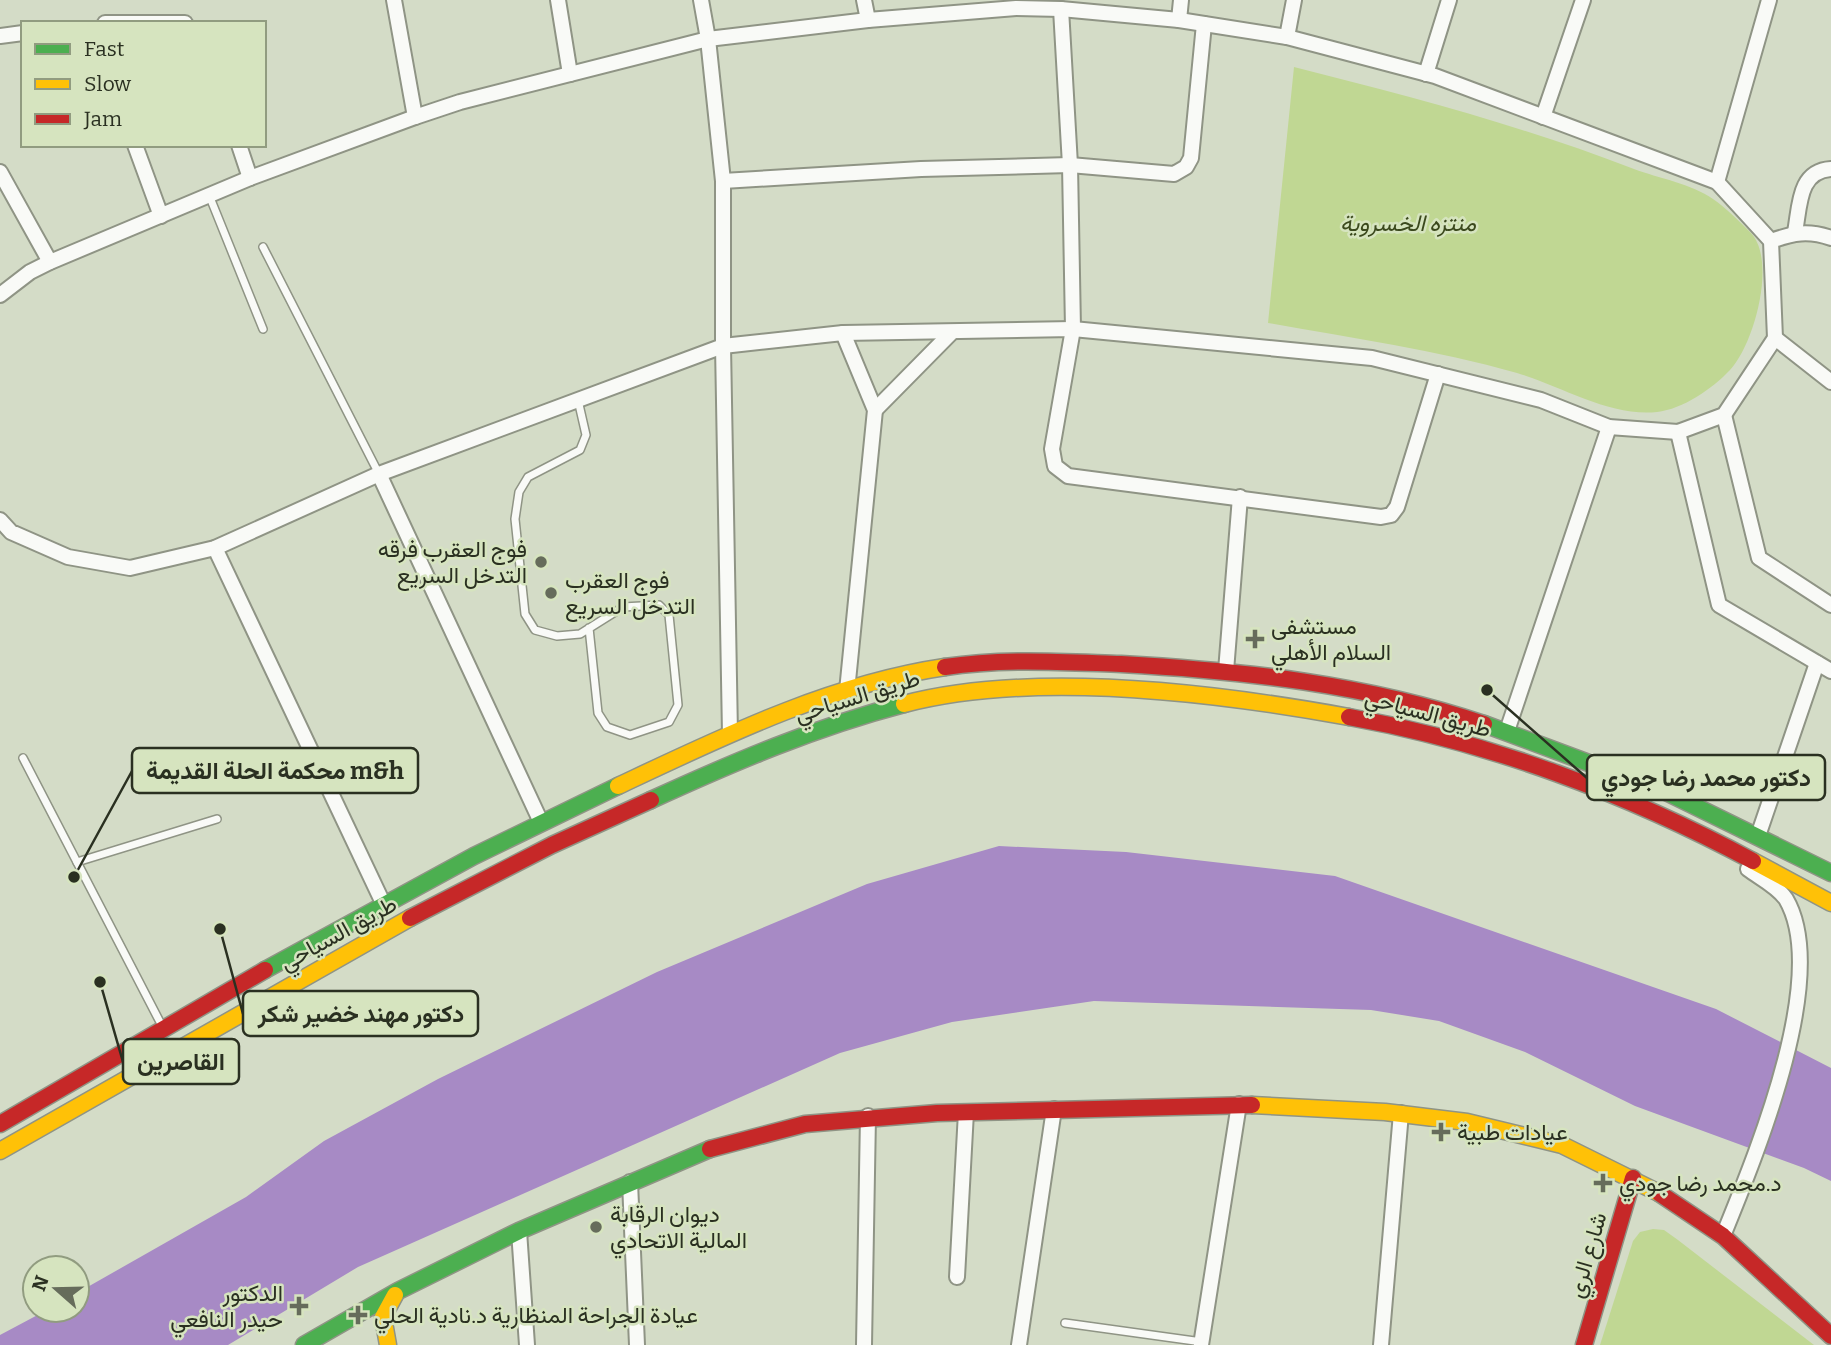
<svg xmlns="http://www.w3.org/2000/svg" width="1831" height="1345" viewBox="0 0 1831 1345" font-family="Bitter,Vazirmatn,serif">
<style>
.green{fill:#c0d793}
.water{fill:#a78ac5}
.lines{fill:none;stroke-linecap:round;stroke-linejoin:round}
.lane-casing{stroke:#8f9485;stroke-width:10}
.street-casing{stroke:#8f9485;stroke-width:18}
.fast-casing{stroke:#8f9485;stroke-width:19}
.slow-casing{stroke:#8f9485;stroke-width:19}
.jam-casing{stroke:#8f9485;stroke-width:19}
.lane{stroke:#f9faf7;stroke-width:7}
.street{stroke:#f9faf7;stroke-width:14}
.fast{stroke:#4caf50;stroke-width:16}
.slow{stroke:#ffc107;stroke-width:16}
.jam{stroke:#c62828;stroke-width:16}
.poi-dot{fill:#666c5b;stroke:#d6e4bf;stroke-width:2.5}
.labels{text-anchor:middle;dominant-baseline:central;stroke-width:5;stroke-linejoin:round;paint-order:stroke}
.park-label{font-size:23px;font-style:italic;fill:#3b491d;stroke:#d6e4bf}
.poi-label{font-size:23px;fill:#2a3021;stroke:#d6e4bf;text-anchor:start}
.street-label{font-size:23px;fill:#2a3021;stroke:#d6e4bf}
.leader{fill:none;stroke:#2a3021;stroke-width:2.5}
.callout-dot{fill:#2a3021;stroke:#d6e4bf;stroke-width:2.5}
.callout{fill:#d6e4bf;stroke:#2a3021;stroke-width:2.5}
.callout-label{font-size:24px;text-anchor:middle;font-weight:bold;fill:#2a3021}
</style>
<rect width="100%" height="100%" fill="#d4dcc7"/>
<g class="green">
<path d="M1294 67C1409 96 1523 126 1634 169 1658 178 1692 184 1713 199 1726 208 1740 222 1751 233 1777 261 1754 345 1730 370 1712 389 1683 409 1657 412 1610 417 1561 386 1517 373 1435 350 1351 338 1268 323Z"/>
<polygon points="1653,1229 1664,1230 1678,1240 1814,1345 1600,1345 1633,1241 1640,1232"/>
</g>
<polygon class="water" points="999,846 1126,852 1335,876 1716,1009 1831,1068 1831,1181 1804,1168 1635,1106 1525,1052 1439,1021 1371,1010 1094,1001 952,1022 840,1053 358,1267 228,1345 0,1345 0,1335 47,1310 77,1310 77,1293 246,1197 324,1141 438,1079 657,972 867,884"/>
<g class="lines">
<g class="lane-casing">
<g id="lane">
<polyline points="209,195 263,329"/>
<polyline points="263,247 379,474"/>
<polyline points="578,400 586,435 580,450 528,477 519,492 515,519 525,614 535,630 557,636 580,634 623,607 659,605 669,615 678,705 669,722 630,735 607,727 598,713 589,628"/>
<polyline points="23,758 161,1024"/>
<polyline points="77,862 217,819"/>
<polyline points="1065,1323 1202,1342"/>
</g>
</g>
<g class="street-casing">
<g id="street">
<polyline points="394,0 415,117"/>
<polyline points="558,0 570,74"/>
<polyline points="701,0 708,39 723,181 723,346 730,734"/>
<polyline points="864,0 868,20"/>
<polyline points="1061,9 1070,165 1073,329 1052,449 1055,466 1068,476 1381,517 1391,515 1397,507 1438,374"/>
<polyline points="1179,20 1181,0"/>
<polyline points="105,23 185,23"/>
<polyline points="0,36 23,33"/>
<polyline points="1287,37 1294,0"/>
<polyline points="1426,74 1449,0"/>
<polyline points="1543,117 1583,0"/>
<polyline points="135,145 161,216"/>
<polyline points="239,145 250,178"/>
<polyline points="0,172 50,262"/>
<polyline points="723,181 921,169 1070,165 1174,174 1186,167 1191,158 1204,24"/>
<polyline points="1717,182 1769,0"/>
<path d="M1795 232C1800 206 1798 171 1831 169"/>
<path d="M1771 241C1793 233 1808 230 1831 238"/>
<polyline points="0,295 30,272 50,262 250,178 415,117 460,102 708,39 868,20 1016,8 1061,9 1179,20 1287,37 1435,76 1717,182 1771,241 1775,338 1724,415 1678,432 1609,427 1541,400 1372,358 1073,329 843,333 723,346 379,474 215,548 130,568 68,557 11,532 0,520"/>
<polyline points="843,333 875,410 847,691"/>
<polyline points="1775,338 1831,382"/>
<polyline points="875,410 952,332"/>
<polyline points="1724,415 1759,558 1831,605"/>
<polyline points="1678,432 1719,605 1831,671"/>
<polyline points="379,474 540,820"/>
<polyline points="215,548 383,903"/>
<polyline points="1226,671 1240,497"/>
<polyline points="1507,731 1609,427"/>
<polyline points="1759,833 1817,663"/>
<polyline points="630,1182 637,1345"/>
<polyline points="519,1231 527,1345"/>
<path d="M1723 1236C1755 1157 1831 976 1786 899 1777 886 1760 878 1748 869"/>
<polyline points="957,1277 966,1112"/>
<polyline points="864,1345 868,1116"/>
<polyline points="1019,1345 1054,1109"/>
<polyline points="1201,1345 1239,1104"/>
<polyline points="1381,1345 1401,1113"/>
</g>
</g>
<g class="fast-casing">
<g id="fast">
<polyline points="1484,724 1664,791 1831,873"/>
<path d="M651 800C734 762 816 727 904 704"/>
<polyline points="265,970 474,856 618,786"/>
<polyline points="304,1345 398,1291 519,1231 710,1149"/>
</g>
</g>
<g class="slow-casing">
<g id="slow">
<path d="M904 704C1034 670 1217 693 1349 717"/>
<path d="M618 786C722 737 830 684 945 667"/>
<polyline points="1753,861 1831,903"/>
<polyline points="1252,1105 1385,1112 1467,1122 1562,1145 1659,1193"/>
<polyline points="0,1151 410,918"/>
<polyline points="388,1345 383,1317 395,1295"/>
</g>
</g>
<g class="jam-casing">
<g id="jam">
<path d="M945 667C1003 658 1062 662 1121 664 1245 671 1365 684 1484 724"/>
<path d="M1349 717C1489 742 1628 794 1753 861"/>
<polyline points="410,918 552,845 651,800"/>
<polyline points="0,1124 265,970"/>
<polyline points="710,1149 805,1124 937,1113 1252,1105"/>
<polyline points="1659,1193 1723,1236 1831,1336"/>
<polyline points="1584,1345 1633,1178"/>
</g>
</g>
<use href="#lane" class="lane"/>
<use href="#street" class="street"/>
<use href="#fast" class="fast"/>
<use href="#slow" class="slow"/>
<use href="#jam" class="jam"/>
</g>
<g class="poi-dot">
<circle cx="541" cy="562" r="7"/>
<circle cx="551" cy="593" r="7"/>
<path d="M1251.5 628.5h7v7h7v7h-7v7h-7v-7h-7v-7h7z"/>
<path d="M1437.5 1121.5h7v7h7v7h-7v7h-7v-7h-7v-7h7z"/>
<path d="M1599.5 1172.5h7v7h7v7h-7v7h-7v-7h-7v-7h7z"/>
<circle cx="596" cy="1227" r="7"/>
<path d="M295.5 1295.5h7v7h7v7h-7v7h-7v-7h-7v-7h7z"/>
<path d="M354.5 1304.5h7v7h7v7h-7v7h-7v-7h-7v-7h7z"/>
</g>
<g class="labels">
<g class="park-label">
<text x="1408" y="223">منتزه الخسروية</text>
</g>
<g class="poi-label">
<text x="527" y="549" text-anchor="end">فوج العقرب فرقه<tspan x="527" dy="26">التدخل السريع</tspan></text>
<text x="565" y="580">فوج العقرب<tspan x="565" dy="26">التدخل السريع</tspan></text>
<text x="1271" y="626">مستشفى<tspan x="1271" dy="26">السلام الأهلي</tspan></text>
<text x="1457" y="1132">عيادات طبية</text>
<text x="1619" y="1183">د.محمد رضا جودي</text>
<text x="610" y="1214">ديوان الرقابة<tspan x="610" dy="26">المالية الاتحادي</tspan></text>
<text x="283" y="1293" text-anchor="end">الدكتور<tspan x="283" dy="26">حيدر النافعي</tspan></text>
<text x="374" y="1315">عيادة الجراحة المنظارية د.نادية الحلي</text>
</g>
<g class="street-label">
<text transform="translate(857 696) rotate(-17)">طريق السياحي</text>
<text transform="translate(1428 713) rotate(15)">طريق السياحي</text>
<text transform="translate(338 933) rotate(-29)">طريق السياحي</text>
<text transform="translate(1587 1255) rotate(-74)">شارع الري</text>
</g>
</g>
<path class="leader" d="M74 877L132 771M1487 690L1587 778M220 929L243 1014M100 982L123 1062"/>
<g class="callout-dot">
<circle cx="74" cy="877" r="7"/>
<circle cx="1487" cy="690" r="7"/>
<circle cx="220" cy="929" r="7"/>
<circle cx="100" cy="982" r="7"/>
</g>
<g class="callout">
<rect x="132" y="748" width="286" height="45" rx="7"/>
<rect x="1587" y="755" width="238" height="45" rx="7"/>
<rect x="243" y="991" width="235" height="45" rx="7"/>
<rect x="123" y="1039" width="116" height="45" rx="7"/>
</g>
<g class="callout-label">
<text x="275" y="779">محكمة الحلة القديمة m&amp;h</text>
<text x="1706" y="786">دكتور محمد رضا جودي</text>
<text x="361" y="1022">دكتور مهند خضير شكر</text>
<text x="181" y="1070">القاصرين</text>
</g>
<rect x="21" y="21" width="245" height="126" fill="#d6e4bf" stroke="#919c80" stroke-width="2"/>
<rect x="35" y="44" width="35" height="10" fill="#4caf50" stroke="#919c80" stroke-width="2"/>
<text x="84" y="56" font-size="21" fill="#2a3021">Fast</text>
<rect x="35" y="79" width="35" height="10" fill="#ffc107" stroke="#919c80" stroke-width="2"/>
<text x="84" y="91" font-size="21" fill="#2a3021">Slow</text>
<rect x="35" y="114" width="35" height="10" fill="#c62828" stroke="#919c80" stroke-width="2"/>
<text x="84" y="126" font-size="21" fill="#2a3021">Jam</text>
<g transform="translate(56 1289) rotate(290)"><circle r="33" fill="#d6e4bf" stroke="#919c80" stroke-width="2"/>
<path d="M0-5L12 26L0 18L-12 26Z" fill="#666c5b"/>
<text y="-10" font-size="19" font-weight="bold" text-anchor="middle" fill="#2a3021">N</text>
</g>
</svg>
